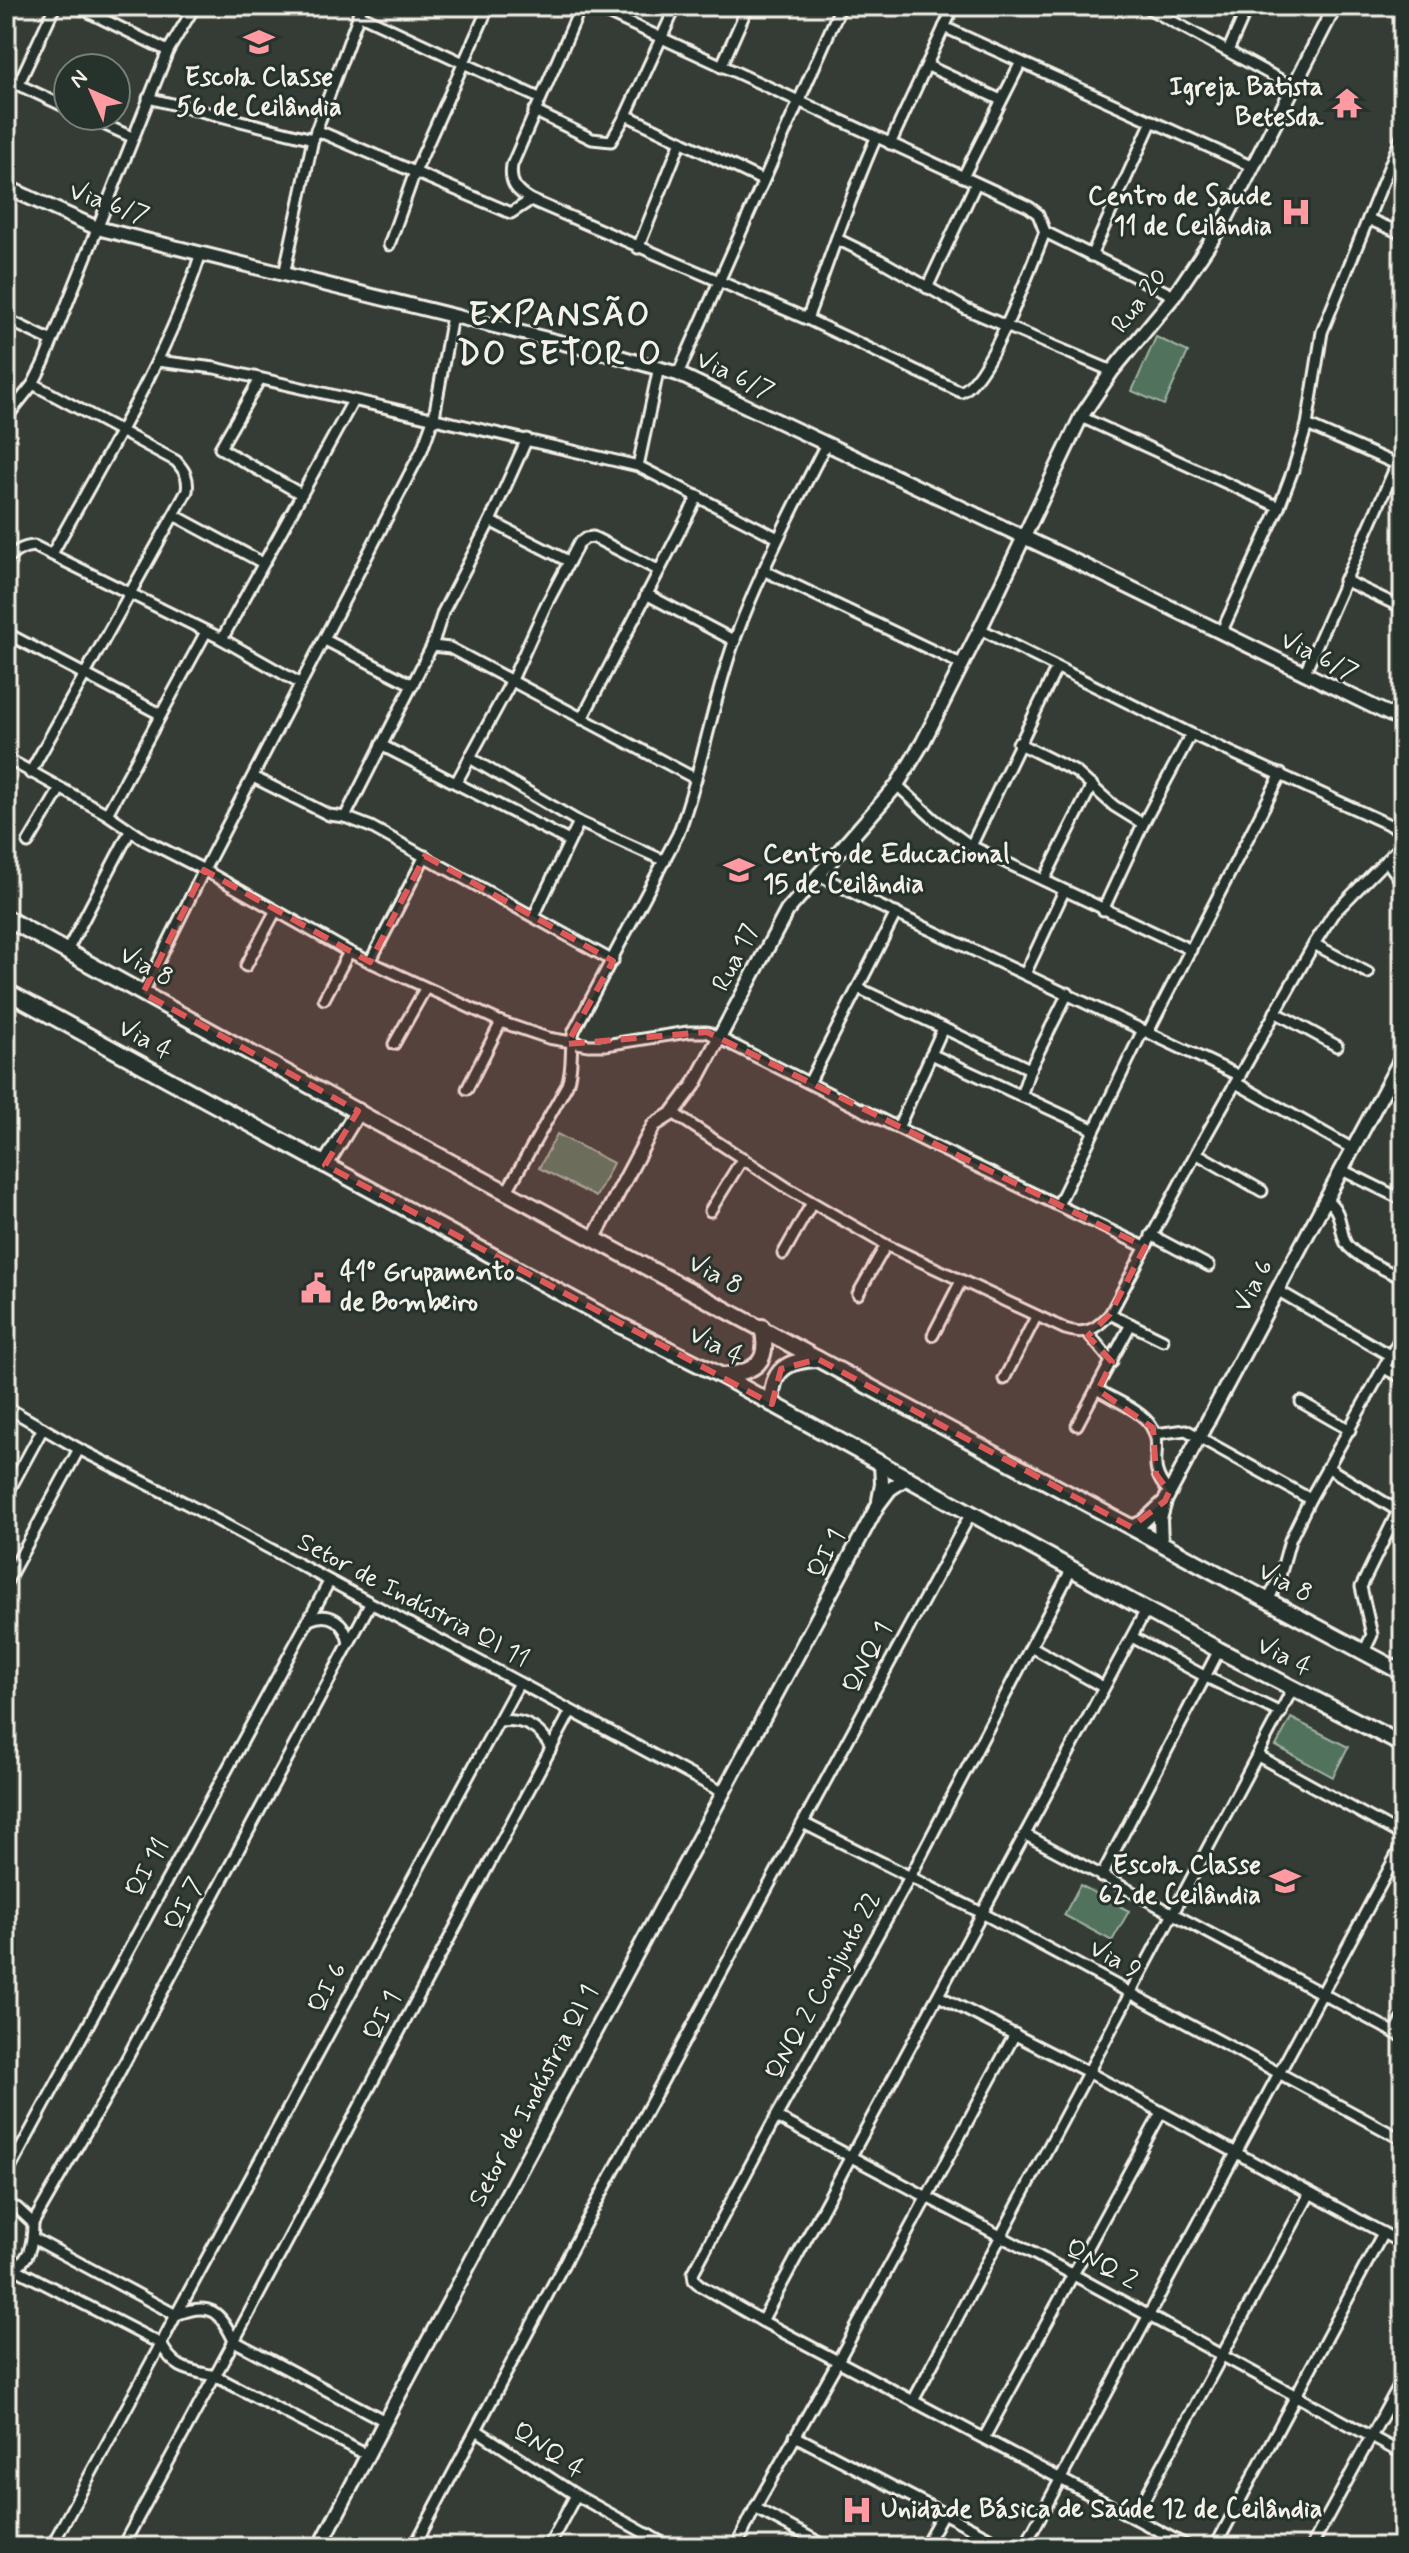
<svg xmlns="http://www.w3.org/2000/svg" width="1409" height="2553" viewBox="0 0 1409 2553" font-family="Mynerve,sans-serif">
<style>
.green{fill:#51725c;stroke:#a2b2a2;stroke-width:2}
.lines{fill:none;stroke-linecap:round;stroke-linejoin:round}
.minor-casing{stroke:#f4f1e8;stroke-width:15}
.tertiary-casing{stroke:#f4f1e8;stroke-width:18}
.secondary-casing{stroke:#f4f1e8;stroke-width:20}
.minor{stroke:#26332d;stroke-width:9}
.tertiary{stroke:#26332d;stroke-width:12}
.secondary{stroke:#26332d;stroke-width:14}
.marked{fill:#de5a58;fill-opacity:0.2;stroke:#de5a58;stroke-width:6;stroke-dasharray:16 10;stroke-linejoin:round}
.labels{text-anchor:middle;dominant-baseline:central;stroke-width:6;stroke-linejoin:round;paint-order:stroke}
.poi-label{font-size:26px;font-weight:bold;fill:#f4f1e8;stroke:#26332d;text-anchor:end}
.street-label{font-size:26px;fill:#f4f1e8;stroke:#26332d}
.district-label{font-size:34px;font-weight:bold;letter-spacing:2px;fill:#f4f1e8;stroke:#26332d}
</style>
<rect width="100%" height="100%" fill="#343c35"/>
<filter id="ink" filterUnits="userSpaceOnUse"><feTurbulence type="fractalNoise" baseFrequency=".0125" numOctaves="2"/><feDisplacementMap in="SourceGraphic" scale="16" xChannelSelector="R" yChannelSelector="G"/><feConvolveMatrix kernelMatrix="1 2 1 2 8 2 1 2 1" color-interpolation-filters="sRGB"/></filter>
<g filter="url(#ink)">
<g class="green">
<polygon points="1156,337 1188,352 1164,405 1132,391"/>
<polygon points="557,1134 613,1163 596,1197 539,1168"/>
<polygon points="1291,1718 1348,1747 1333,1777 1276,1746"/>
<polygon points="1080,1885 1129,1911 1112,1941 1064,1915"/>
</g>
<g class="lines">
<g class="minor-casing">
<g id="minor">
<polyline points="76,6 168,51"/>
<path d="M581 6 512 165C509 183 516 191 531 200L807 319 961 392C990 380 1032 264 1045 232"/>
<polyline points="592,6 1029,207 1038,214 1045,232 1174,296"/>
<polyline points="1144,6 1292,86"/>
<polyline points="358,14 539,98"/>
<polyline points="944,27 1021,62 963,177"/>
<polyline points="1228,51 1248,6"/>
<polyline points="1021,62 1253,167"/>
<polyline points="928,66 1001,100"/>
<polyline points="721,67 748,6"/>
<polyline points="6,79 68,108"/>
<polyline points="18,85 55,6"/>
<polyline points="148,98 313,139"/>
<polyline points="534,111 592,139 611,141 626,115 676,6"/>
<polyline points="626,115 762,180"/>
<polyline points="85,116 132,137"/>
<polyline points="316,130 511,213 531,200"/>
<polyline points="890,144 954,6"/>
<polyline points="1368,219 1403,234"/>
<polyline points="837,239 880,260 966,309 1112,371"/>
<polyline points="389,245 415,172 489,6"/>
<polyline points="638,248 681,141"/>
<polyline points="1091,256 1152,121"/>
<polyline points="284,275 313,139 362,6"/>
<polyline points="927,288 976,183"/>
<polyline points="6,319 52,341"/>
<path d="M807 319C830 259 849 198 876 138"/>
<polyline points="157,361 215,368 638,466 778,538"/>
<polyline points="678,374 841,6"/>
<polyline points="260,379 220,448 301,494"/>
<polyline points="1081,417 1279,507"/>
<polyline points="6,418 33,384 44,362 168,51 195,6"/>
<polyline points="1307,425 1396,464"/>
<polyline points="638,466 659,367"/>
<polyline points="174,515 263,563"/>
<polyline points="490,521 568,561"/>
<path d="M52 554C105 457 166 361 200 256"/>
<path d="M6 561C15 551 22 547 34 546L222 639 301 684"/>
<polyline points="763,570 961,664"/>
<polyline points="1344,580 1403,608"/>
<polyline points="646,594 735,641"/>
<polyline points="980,629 1191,734 1403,831"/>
<polyline points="6,633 160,714"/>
<polyline points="1221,633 1279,507 1293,470 1307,425 1322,332 1403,133"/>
<polyline points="222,639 353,401"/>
<polyline points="325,640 413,685"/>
<polyline points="432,646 450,648 696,779"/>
<polyline points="1304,674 1403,450"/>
<polyline points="582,719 698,496"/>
<polyline points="1018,743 1076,772 1114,806 1143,824"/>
<polyline points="381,745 569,841"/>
<polyline points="6,758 107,814 145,840 204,870 349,952 501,1022 548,1038 589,1045 605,1045 688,1032 707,1032 930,1144 1145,1247"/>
<polyline points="470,758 579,822 665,861"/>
<path d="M30 773 187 491C189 478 185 471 176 461L33 384"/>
<polyline points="253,777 329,815 345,817 371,827 613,961"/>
<polyline points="456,783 511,682 546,605 579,543 586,538 593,537 658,570"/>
<polyline points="897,785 935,820 971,846 1191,950"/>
<polyline points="107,814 206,632"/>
<polyline points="345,817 432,646 443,612 490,521 527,439"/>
<polyline points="28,843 60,789"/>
<polyline points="971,846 1056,669"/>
<polyline points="1386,860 1403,884"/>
<polyline points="817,874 867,900 1240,1076"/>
<polyline points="1044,880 1092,785"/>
<polyline points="1103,910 1143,824 1191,734"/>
<polyline points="534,916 579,822"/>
<polyline points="1314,944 1368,973"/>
<polyline points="67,951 130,831"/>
<polyline points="370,962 425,856"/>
<polyline points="246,966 275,912"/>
<polyline points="1025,974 1064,891"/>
<polyline points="858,988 1030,1069 1068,993"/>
<polyline points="143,993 204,870 422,450 434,417 452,316"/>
<polyline points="324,999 349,952"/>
<polyline points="1275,1012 1337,1046"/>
<polyline points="1148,1032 1281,774"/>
<polyline points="394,1044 425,989"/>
<polyline points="931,1054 1093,1129"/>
<polyline points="809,1083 896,913"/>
<polyline points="1236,1083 1353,1149"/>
<polyline points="467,1089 501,1022"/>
<polyline points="1021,1096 1030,1069"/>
<path d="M673 1113 789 1189 886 1245 1065 1329C1086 1336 1096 1329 1110 1314L1196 1153 1314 944 1333 914 1403 843"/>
<polyline points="898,1128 943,1028"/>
<polyline points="1196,1153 1262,1191"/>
<polyline points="1342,1170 1403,1200"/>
<path d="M507 1191 567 1085C574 1066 569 1049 574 1031L678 834C702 771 712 703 735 639 760 572 793 508 826 444"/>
<path d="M1326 1199C1341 1211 1339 1222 1344 1239 1348 1255 1389 1271 1403 1279"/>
<polyline points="1058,1205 1143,1030"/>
<polyline points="710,1211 743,1158"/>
<polyline points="1151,1235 1209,1266"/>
<polyline points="783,1254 812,1203"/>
<polyline points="1277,1290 1391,1356"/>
<polyline points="858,1294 886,1245"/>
<polyline points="1110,1314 1163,1340"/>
<polyline points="1087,1332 1112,1362"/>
<polyline points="933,1335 961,1281"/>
<polyline points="1384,1368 1403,1378"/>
<polyline points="1004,1379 1036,1317"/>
<path d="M1098 1390C1114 1400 1141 1410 1151 1426 1166 1450 1143 1463 1169 1492"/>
<polyline points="1301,1402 1350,1430"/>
<polyline points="6,1407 79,1449 185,1503 724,1793"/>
<polyline points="1077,1425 1131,1324"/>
<polyline points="1155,1434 1186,1430 1310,1499"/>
<polyline points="1327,1467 1403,1514"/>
<polyline points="6,1496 43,1428"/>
<polyline points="1072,1568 911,1875 776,2117 693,2273 694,2280 701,2286 762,2321 1189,2547"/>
<polyline points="6,1583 79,1449"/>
<polyline points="1268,1601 1280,1576 1290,1540 1310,1499 1403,1333"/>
<path d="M309 1620C330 1610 345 1622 349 1643"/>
<polyline points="1132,1637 1206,1677 1281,1713"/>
<polyline points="1032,1647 1103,1687"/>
<polyline points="1364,1652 1372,1635 1361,1587 1398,1511"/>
<path d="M498 1721C522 1718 539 1726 551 1748"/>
<polyline points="1258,1756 1403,1836"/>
<polyline points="803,1823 982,1913 1403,2140"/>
<polyline points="1026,1835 1403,2037"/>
<polyline points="1101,1877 1219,1650"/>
<polyline points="939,1996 1088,2072 1403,2244"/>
<polyline points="1395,2033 1403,2019"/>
<polyline points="776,2117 1072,2274 1403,2454"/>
<polyline points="6,2176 329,1582"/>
<path d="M6 2205 17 2208 33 2223C33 2243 30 2266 6 2269"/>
<polyline points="33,2223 111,2088 370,1604"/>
<polyline points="33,2238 176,2315 519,1683"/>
<polyline points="14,2268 161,2344 51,2547"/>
<polyline points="762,2321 1146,1610"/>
<polyline points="913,2401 1293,1688"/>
<path d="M385 2421 234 2341C220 2311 209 2301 176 2315L161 2344C175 2370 188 2370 215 2376L234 2341 571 1711"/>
<polyline points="478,2431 576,2495 670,2547"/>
<polyline points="795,2436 1008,2547"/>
<polyline points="984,2438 1161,2113"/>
<polyline points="755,2508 828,2547"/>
<polyline points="1134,2518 1309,2195"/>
<polyline points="122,2547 215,2376 367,2455"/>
<polyline points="414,2547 585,2224 971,1513"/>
<polyline points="548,2547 576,2495"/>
<polyline points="640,2547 648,2534"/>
<polyline points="736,2547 755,2508 838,2361 1015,2034"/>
<polyline points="924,2547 943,2513"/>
<polyline points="1024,2547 1403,1843"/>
<polyline points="1215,2547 1383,2233"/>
<polyline points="1311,2547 1403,2378"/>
</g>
</g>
<g class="tertiary-casing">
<g id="tertiary">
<polyline points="6,187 97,228 620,357 678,374 1102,574 1403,721"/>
<polyline points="594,1238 654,1125 673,1113 694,1085 787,911 897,785 923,742 980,629 1081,417 1112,371 1174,296 1227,217 1335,6"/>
<polyline points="879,1500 882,1484 881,1463"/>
<polyline points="1131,1527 1143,1522 1165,1501"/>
<polyline points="1161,1543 1160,1519 1165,1501 1403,1055"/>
<polyline points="320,2547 385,2421 878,1505 890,1489 908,1477"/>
</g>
</g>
<g class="secondary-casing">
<g id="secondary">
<polyline points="6,918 374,1121 1403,1673"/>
<polyline points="6,991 618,1324 722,1376 1219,1650 1403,1745"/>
<polyline points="325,1165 358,1111"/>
<path d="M722 1376C755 1372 771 1363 762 1327"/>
<path d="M772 1404C770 1370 787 1360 818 1359"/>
</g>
</g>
<use href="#minor" class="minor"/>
<use href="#tertiary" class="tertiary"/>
<use href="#secondary" class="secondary"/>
</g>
</g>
<path class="marked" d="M425 856 613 961 567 1044 707 1032 1145 1247 1110 1314 1088 1336 1112 1362 1098 1390 1153 1428 1156 1474 1169 1492 1165 1501 1131 1527 818 1359 781 1369 772 1404 325 1165 358 1111 143 993 204 870 370 962Z"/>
<defs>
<g id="school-bare" transform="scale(2.4)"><path d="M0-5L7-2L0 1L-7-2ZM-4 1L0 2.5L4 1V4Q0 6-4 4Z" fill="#ff9aa2" stroke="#26332d" stroke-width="2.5" paint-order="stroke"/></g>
<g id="temple-bare" transform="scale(2.4)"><path d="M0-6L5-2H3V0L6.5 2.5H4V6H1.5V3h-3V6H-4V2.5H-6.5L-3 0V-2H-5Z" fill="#ff9aa2" stroke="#26332d" stroke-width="2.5" paint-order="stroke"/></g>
<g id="hospital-bare" transform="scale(2.4)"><path d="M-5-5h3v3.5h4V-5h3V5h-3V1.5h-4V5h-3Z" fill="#ff9aa2" stroke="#26332d" stroke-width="2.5" paint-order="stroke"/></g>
<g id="civic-bare" transform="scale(2.4)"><path d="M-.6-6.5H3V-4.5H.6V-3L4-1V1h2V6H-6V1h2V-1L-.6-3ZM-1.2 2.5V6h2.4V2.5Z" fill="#ff9aa2" stroke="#26332d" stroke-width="2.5" paint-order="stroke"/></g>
</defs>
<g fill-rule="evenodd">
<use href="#school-bare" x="259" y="42"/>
<use href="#temple-bare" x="1347" y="103"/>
<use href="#hospital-bare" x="1296" y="212"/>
<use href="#school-bare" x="739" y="870"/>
<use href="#civic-bare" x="316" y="1288"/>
<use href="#school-bare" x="1285" y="1881"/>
<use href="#hospital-bare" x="857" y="2510"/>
</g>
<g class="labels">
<g class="poi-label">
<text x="259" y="78" text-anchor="middle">Escola Classe<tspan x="259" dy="30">56 de Ceilândia</tspan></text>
<text x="1323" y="88">Igreja Batista<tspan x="1323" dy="30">Betesda</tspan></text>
<text x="1272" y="197">Centro de Saude<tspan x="1272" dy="30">11 de Ceilândia</tspan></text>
<text x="763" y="855" text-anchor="start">Centro de Educacional<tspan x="763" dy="30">15 de Ceilândia</tspan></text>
<text x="340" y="1273" text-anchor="start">41º Grupamento<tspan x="340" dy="30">de Bombeiro</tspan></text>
<text x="1261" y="1866">Escola Classe<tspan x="1261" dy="30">62 de Ceilândia</tspan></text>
<text x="881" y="2510" text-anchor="start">Unidade Básica de Saúde 12 de Ceilândia</text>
</g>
<g class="street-label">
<text transform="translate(109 204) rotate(19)">Via 6/7</text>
<text transform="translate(1140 301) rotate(-52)">Rua 20</text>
<text transform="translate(735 376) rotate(25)">Via 6/7</text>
<text transform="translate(1319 657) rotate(26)">Via 6/7</text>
<text transform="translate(736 958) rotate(-63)">Rua 17</text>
<text transform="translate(146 967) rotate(29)">Via 8</text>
<text transform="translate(145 1040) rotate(29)">Via 4</text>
<text transform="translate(715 1275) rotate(28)">Via 8</text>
<text transform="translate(1254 1286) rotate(-62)">Via 6</text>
<text transform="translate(716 1346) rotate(27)">Via 4</text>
<text transform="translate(827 1554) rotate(-62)">QI 1</text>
<text transform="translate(1285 1583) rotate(28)">Via 8</text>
<text transform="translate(413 1601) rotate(28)">Setor de Indústria QI 11</text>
<text transform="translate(1284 1657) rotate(27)">Via 4</text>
<text transform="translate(868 1658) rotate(-62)">QNQ 1</text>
<text transform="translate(148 1868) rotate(-61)">QI 11</text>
<text transform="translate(185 1904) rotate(-62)">QI 7</text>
<text transform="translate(1115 1960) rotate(29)">Via 9</text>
<text transform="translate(824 1986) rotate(-61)">QNQ 2 Conjunto 22</text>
<text transform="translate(328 1988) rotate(-62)">QI 6</text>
<text transform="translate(383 2016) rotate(-62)">QI 1</text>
<text transform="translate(534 2096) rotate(-62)">Setor de Indústria QI 1</text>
<text transform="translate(1101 2265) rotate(28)">QNQ 2</text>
<text transform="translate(548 2451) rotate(33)">QNQ 4</text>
</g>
<g class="district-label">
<text x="560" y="315">EXPANSÃO<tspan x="560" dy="39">DO SETOR O</tspan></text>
</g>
</g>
<rect width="1409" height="2553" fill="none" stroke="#26332d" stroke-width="32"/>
<rect x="16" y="16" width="1377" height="2521" fill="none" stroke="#f4f1e8" stroke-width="3" filter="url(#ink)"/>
<g transform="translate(92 92) rotate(315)"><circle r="38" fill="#26332d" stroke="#787f78" stroke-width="2"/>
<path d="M0-6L14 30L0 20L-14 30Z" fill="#ff9aa2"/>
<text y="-12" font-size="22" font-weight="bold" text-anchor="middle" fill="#f4f1e8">N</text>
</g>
</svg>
